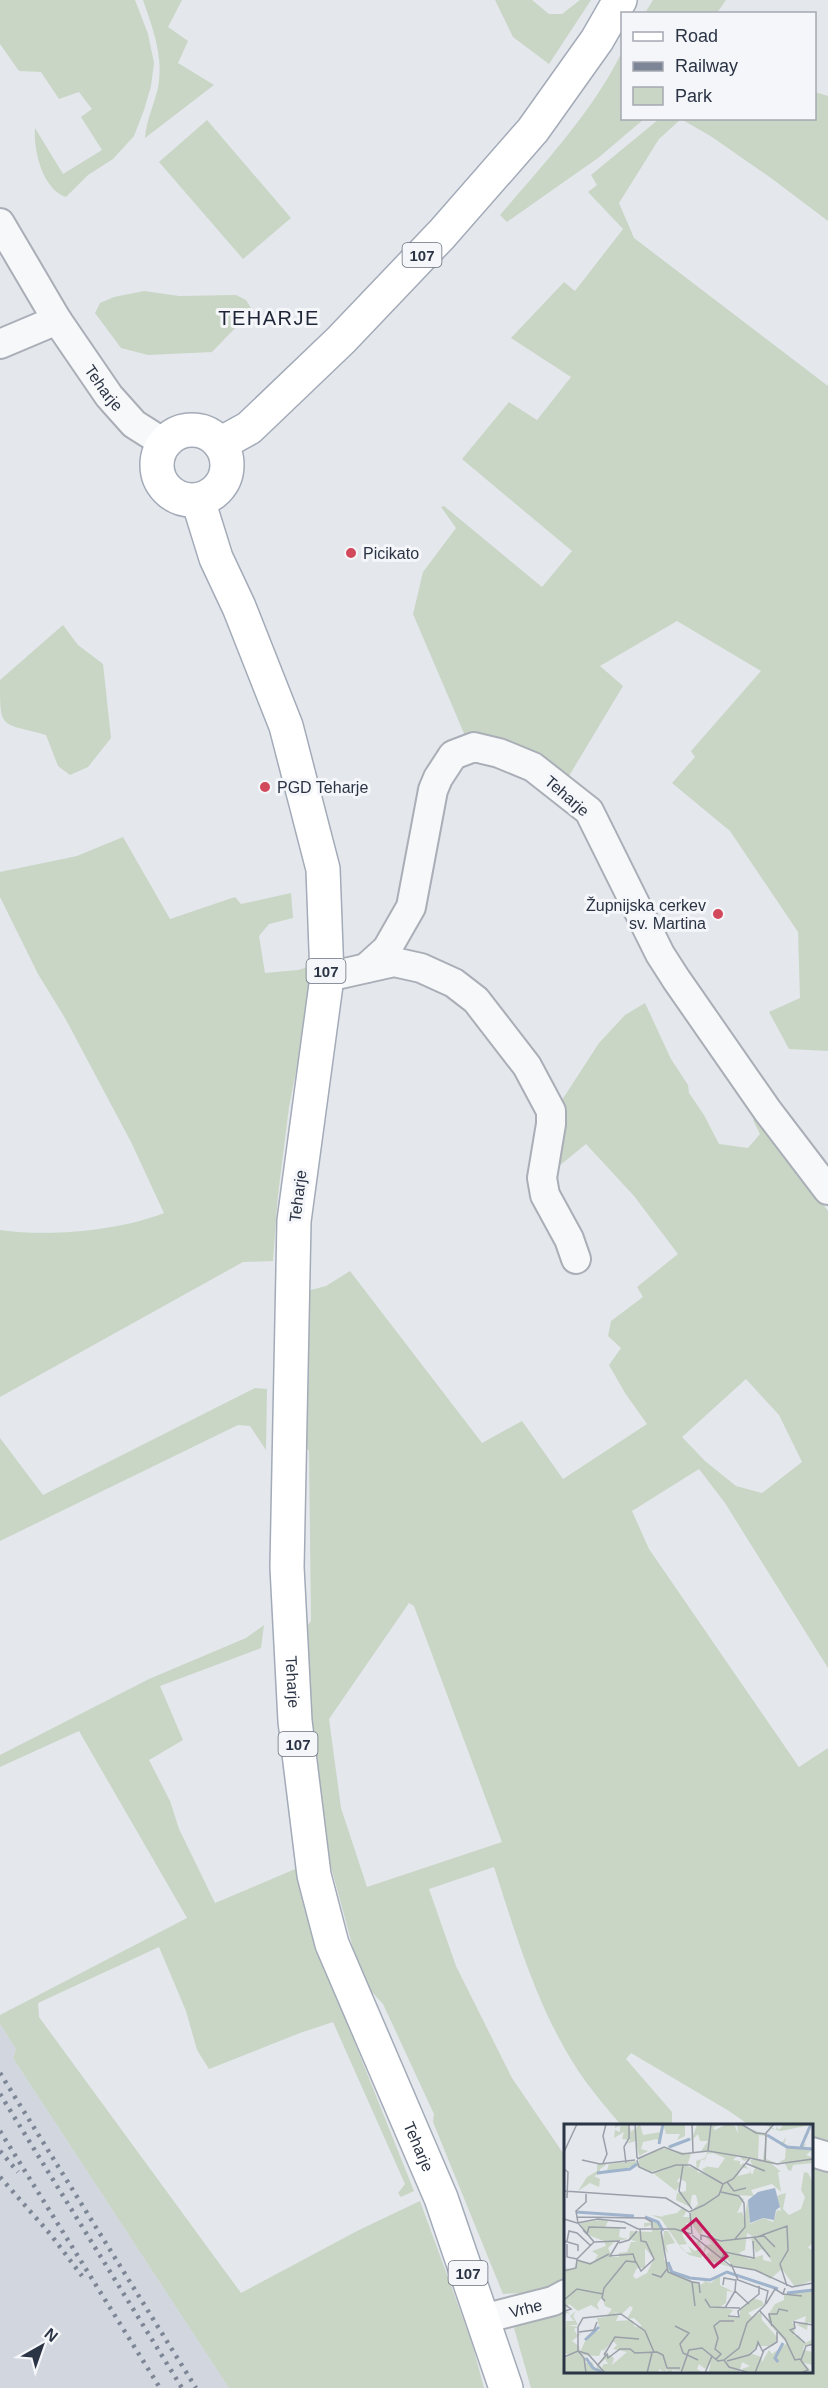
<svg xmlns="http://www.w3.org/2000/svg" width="828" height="2388" viewBox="0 0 828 2388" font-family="Arial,sans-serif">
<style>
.built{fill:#d2d6de}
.green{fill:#c9d6c5;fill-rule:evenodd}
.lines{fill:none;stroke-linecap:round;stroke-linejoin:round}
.minor-casing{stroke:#a9aeb7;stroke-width:32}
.major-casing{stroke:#a3abb8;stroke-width:36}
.minor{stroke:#f7f8fa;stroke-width:28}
.major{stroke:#fff;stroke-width:33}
.rail{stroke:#7d8696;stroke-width:4.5;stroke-dasharray:3 6;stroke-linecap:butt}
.poi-dot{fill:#d1495b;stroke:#f4f6f9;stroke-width:2}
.labels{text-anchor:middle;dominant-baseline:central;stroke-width:6;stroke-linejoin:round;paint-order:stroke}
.shield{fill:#f4f6f9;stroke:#676e7b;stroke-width:1.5}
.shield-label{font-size:15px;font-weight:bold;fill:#2b3445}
.street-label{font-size:16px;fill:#2b3445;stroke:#f4f6f9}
.poi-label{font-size:16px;fill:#2b3445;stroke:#f4f6f9;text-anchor:start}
.quarter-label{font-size:20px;letter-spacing:1.5px;fill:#1d2536;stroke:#f4f6f9}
.inset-river{fill:none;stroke:#9fb4cc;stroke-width:3}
.inset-road{fill:none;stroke:#9a9fa9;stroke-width:1.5}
.view{fill:#c2185b;fill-opacity:0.15;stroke:#c2185b;stroke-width:3}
.inset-edge{fill:none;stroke:#2b3445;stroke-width:3}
</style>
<rect width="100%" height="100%" fill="#e4e7ec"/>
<polygon class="built" points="0,2024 16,2049 13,2058 229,2388 0,2388"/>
<g class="green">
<path d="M0 0H135L148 34 154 63 151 86 144 110 134 136 113 159 88 175 66 197C43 190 33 150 35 128L63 174 102 150 81 117 92 109 79 92 59 99 41 72 19 71 0 44Z"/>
<path d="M143 0H182L168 27 188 41 178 63 214 85 145 138C146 121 154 105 158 88 164 57 153 29 143 0Z"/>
<polygon points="495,0 532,0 549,14 562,14 580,0 591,0 549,64 513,37"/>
<polygon points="653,0 726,0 717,13 645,13"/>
<path d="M622 52V118L644 119 598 158 507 222 500 215C543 165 593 111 622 52Z"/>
<polygon points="815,92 828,96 828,221 771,178 712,137 681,119 659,139 619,203 634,238 828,386 828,1051 789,1049 769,1012 800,998 798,932 730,831 672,783 695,757 691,751 761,671 677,621 600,666 623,686 566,781 466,738 413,614 423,572 456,528 441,507 444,506 542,587 572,551 462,459 509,402 537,420 571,377 511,338 564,282 575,291 623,229 588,192 597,185 591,175 659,119 814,118"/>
<polygon points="207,120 291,218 243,259 159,162"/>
<polygon points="144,291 179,296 236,295 246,300 251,308 239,324 212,352 148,355 121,348 95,313 100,303 114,297"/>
<path d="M63 625 78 645 103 664 111 738 88 767 70 775 58 766 46 735C0 722 0 731 0 680Z"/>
<path d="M123 837 170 919 235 897 241 904 291 893 293 918 269 924 259 936 265 973 298 970 311 966 309 1007 289 1107 278 1195 273 1261 243 1262 0 1397V1230C49 1237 118 1231 164 1213L131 1142 65 1018 38 974 0 897V872L77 856Z"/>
<path d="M645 1003 671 1059 688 1085 689 1093 704 1115 719 1144 748 1148 760 1134 753 1120 758 1115 828 1211V1668L725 1503 699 1469 632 1511 649 1549 799 1767 828 1748V2148L812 2144V2126L749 2125 729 2111 631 2053 626 2059 672 2112V2125H621C609 2111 597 2097 586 2082 540 2018 518 1941 494 1867L429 1889 456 1966 512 2078 565 2156V2283L548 2291 503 2294 433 2122 434 2114 383 2004 370 1990 353 1948 327 1852 308 1694 310 1670 307 1626 311 1621 309 1451 304 1444 307 1291 326 1286 350 1271 482 1443 522 1421 563 1479 647 1424 625 1393 609 1365 621 1348 608 1336 611 1321 643 1297 637 1287 678 1254 634 1196 586 1144 548 1175 555 1128 566 1110 562 1100 599 1043 625 1015ZM746 1379 779 1415 802 1462 762 1493 736 1486 705 1461 682 1437ZM409 1603 414 1606 502 1842 367 1887 341 1808 329 1719Z"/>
<polygon points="255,1388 267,1389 266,1450 250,1426 238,1425 0,1541 0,1438 43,1495"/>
<polygon points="264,1625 261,1648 160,1686 183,1740 149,1760 170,1801 179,1829 215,1903 300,1867 321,1958 414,2191 401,2197 398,2193 405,2184 333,2022 300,2033 209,2069 197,2050 186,2011 159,1947 38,2003 39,2017 241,2293 359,2230 420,2201 472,2343 484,2388 229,2388 13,2058 16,2049 0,2024 0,2015 187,1918 79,1731 0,1767 0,1755 149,1679 246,1638"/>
<polygon points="812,2157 828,2163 828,2388 531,2388 514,2328 522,2320 565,2304 566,2372 812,2372"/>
</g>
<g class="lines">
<g class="minor-casing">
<g id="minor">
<path id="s1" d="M0 223 57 320 109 396 134 424 164 443"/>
<polyline points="0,344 57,320"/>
<polyline points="366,968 387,949 411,907 433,790 438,778 453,755 474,747 499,753 533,767 589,811 660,954 676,979 767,1110 828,1190"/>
<polyline points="327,977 394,962 421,968 454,983 476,1000 527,1066 551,1111 551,1124 542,1178 545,1195 569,1239 576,1259"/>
<polyline points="812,2152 828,2157"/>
<path id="s2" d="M483 2319 553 2301 566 2294"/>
</g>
</g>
<g class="major-casing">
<g id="major">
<circle cx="192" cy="465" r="35"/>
<polyline points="220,444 249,428 341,340 442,234 533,130 597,40 620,0"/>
<path id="s3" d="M198 500 216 558 239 607 286 726 323 869 327 977 294 1221 287 1567 295 1721 314 1875 332 1944 441 2198 506 2388"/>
</g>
</g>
<use href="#minor" class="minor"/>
<use href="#major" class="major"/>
<g class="rail">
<polyline points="0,2073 196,2388"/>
<polyline points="0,2094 182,2388"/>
<polyline points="0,2131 160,2388"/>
<polyline points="0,2151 18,2172"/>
<polyline points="0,2177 51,2235 82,2276"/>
</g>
</g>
<g class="poi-dot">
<circle cx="351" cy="553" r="6"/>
<circle cx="265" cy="787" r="6"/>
<circle cx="718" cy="914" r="6"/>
</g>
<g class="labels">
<g class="shield">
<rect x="402.5" y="243" width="39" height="24" rx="4.5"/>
<rect x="306.5" y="959" width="39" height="24" rx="4.5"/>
<rect x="278.5" y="1732" width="39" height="24" rx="4.5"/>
<rect x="448.5" y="2261" width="39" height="24" rx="4.5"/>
</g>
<g class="shield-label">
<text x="422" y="255">107</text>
<text x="326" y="971">107</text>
<text x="298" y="1744">107</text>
<text x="468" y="2273">107</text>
</g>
<g class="street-label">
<text stroke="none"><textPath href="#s1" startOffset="195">Teharje</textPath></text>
<text transform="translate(567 796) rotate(41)">Teharje</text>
<text transform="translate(298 1196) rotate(-83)">Teharje</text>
<text stroke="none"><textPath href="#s3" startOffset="1206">Teharje</textPath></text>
<text stroke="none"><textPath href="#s3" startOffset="1692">Teharje</textPath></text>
<text stroke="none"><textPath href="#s2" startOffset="44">Vrhe</textPath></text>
</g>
<g class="poi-label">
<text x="363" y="553">Picikato</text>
<text x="277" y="787">PGD Teharje</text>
<text x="706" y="905" text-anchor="end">Župnijska cerkev<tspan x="706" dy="18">sv. Martina</tspan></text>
</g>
<g class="quarter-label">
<text x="269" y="318">TEHARJE</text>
</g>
</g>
<g transform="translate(564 2124)">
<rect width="249" height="249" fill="#e4e7ec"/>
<path d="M51 0H65L67 8 76 0 79 11 97 8 96 21 93 15 79 18 77 25 84 27 75 32 72 17 61 20 67 16 58 15 60 8 50 14 51 6 56 8V1L51 4ZM99 0H121V12L113 16 116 10H102ZM138 0H156L149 4 151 6 163 0 171 2 174 10 173 0 206 12 218 19 222 13 220 21 241 16 221 21 234 24 242 19 246 1 217 7 208 5 207 4 203 10 206 3 199 0H209L207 3 212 6 213 2 215 6 220 0H247L242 19 240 24 249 25 242 31 249 34V39L229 41 227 47 224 46 221 39 215 38 221 35 222 23 203 12 202 35 215 40 207 39 217 48H214L217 68 208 60 187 66 190 72 171 71 180 75 173 89 178 88 180 94 184 76 186 100 199 94 209 98 213 86 217 87 213 72 218 70 222 69 219 85 225 91 237 85 241 73 237 66 240 48 244 49 249 59V119L244 123 247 126 249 122V156L231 163 218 145 206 155 192 146 168 142 164 136 155 135 167 143 145 137 143 132 141 136 144 128 148 131 143 124 137 134 125 131 117 124 97 95 87 91 101 93 98 92 113 89 119 83 123 86 119 93H127L128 99H122L126 106H119L121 110H118L123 120 115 121 122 128 128 129 124 122 131 127 137 123 130 120 135 116 139 128 141 121 148 120 142 113 149 111 139 106 136 111 129 102 126 89 134 80 132 71H128L126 83 112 76 113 69 122 67V58L115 54 113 58 117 59 112 67 89 49 95 45 87 48 72 42 35 50 30 52 36 55 35 63 26 59 14 67 23 53 33 47V40H43L36 45V48L43 46 45 40 72 37 75 42V34L98 24 127 30 123 42 133 45 132 37 141 34 143 28H152L137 27 144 17H136L134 10 129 15 106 24 102 23 128 14 133 1ZM195 11 202 12 199 36 194 35ZM149 29 161 34 154 44 139 42 143 43 138 45 142 50 133 48 137 36 142 35 139 39 141 37 143 30ZM174 31 180 37 186 35 182 32 192 35 186 36 189 43 183 40 191 44 188 51 185 45 186 49 174 52 178 43 184 45 180 39 176 41V37L169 36ZM183 109 190 113 187 115 192 129 197 125 202 128 208 138 199 136V131L185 135 175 129 181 126ZM37 96 44 97 41 104H56L55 113 64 115 51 117 44 124 48 133H55V129L63 128 67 118H73L65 115 66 107 88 108V101L80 103V99L94 98 99 116 100 107H104L111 119 102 121 104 130 101 125 100 135 107 147 136 161 141 158 134 155 147 159 156 150V161L170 168 163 167 162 179 156 183 169 186 164 193 176 194V186L189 174 198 177 200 181 184 189 188 193 197 188 198 196 214 214 209 222H194L186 229 197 233 198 238 205 226 208 230 223 219 205 200 204 191 211 180 220 176V170L249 165V200L244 198 243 206 233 201 241 198 242 192 227 198 231 201 230 212 234 211 241 219 249 215V222H240L239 226 249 228V241L240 239 249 249H179L178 245 186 242 178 238 175 249H144L147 239 141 245 135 240 133 245 139 249 108 246 109 249H104L102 244V249L95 245 94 249H34L33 243 37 242 38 246 39 240H44L41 235 35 241 41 230 38 225 35 232 15 231 23 234 21 239 28 238 34 249H0V235L6 231 0 229 2 197H10L6 192 12 187 9 192 14 201H4L14 203 10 205 13 211 18 209 8 217 15 222 16 228 24 211 36 206 33 194 42 193 48 185 41 182 38 173 33 180 35 186 27 181 14 187 5 180 2 186 6 190 2 189 0 193V144L10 145 13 136 29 139 34 131 28 127 42 122 40 117 22 110 16 99ZM81 124 90 135 83 149 72 155 69 152 73 144H81ZM66 182 69 184 63 195 70 194 78 202 71 203 68 196 52 197 55 190 47 187 58 190ZM49 217 53 221 49 225 63 228 48 241 50 234 39 227Z" fill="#c9d6c5" fill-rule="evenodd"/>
<path d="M211 64 216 83 212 86 210 96 199 94 186 99 184 76 194 68Z" fill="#9fb4cc"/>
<path class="inset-river" d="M203 11 223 23 249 25M95 20 99 0M105 23 126 15M237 23 247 0M33 49 66 45 73 40M12 88 70 92M81 93 94 98 99 107M104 138 108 148 126 154 146 156 163 148 214 165M223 169 249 166M21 216 35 203M22 234 29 244 38 248M214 238 211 234 219 219"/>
<path class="inset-road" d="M71 0 73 34M128 0 129 29M177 0 192 9 202 10M0 28 13 0M186 34 213 40 249 35M73 35 100 23 118 30 144 27M18 36 36 40 71 36M73 36 75 43 88 49 112 41H126L159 60M201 37 202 9 210 0M39 39 43 30 39 12 42 0M62 39 60 23 65 14V0M181 39 201 47M119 41 115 67 128 85M0 45 4 48 3 74M163 58 170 67 182 64M0 67 102 74 125 88 140 81 155 71 159 60 169 55 186 34 144 27 147 0M157 68 175 72 180 79 181 103 171 115M126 89 128 110M13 93 81 94 88 98V104M0 95 13 99 34 95 60 98 74 105H111L127 110M19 106 23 110 25 103 62 104M97 107 104 148 128 158M128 111 167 142 191 146 228 163 249 159M190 113 206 133M193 113 223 102 224 126 216 140 223 162M137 116V111L157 117 200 112 211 123M0 117 14 121V127M3 117 5 107 13 109 27 122M30 118 55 117 46 132 69 130 72 139M55 119 65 116 73 107M3 120V133L13 135M13 135 30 118 14 99 12 87 22 78V68M13 136 26 140 45 130M157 136 161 128 190 134 189 117M0 147 12 144 13 135M88 150 97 153 103 145M172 155 171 167 185 180M159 161 160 154 171 156M219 170 238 172M141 175 146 183 176 184M0 176 13 165 39 170M41 177 38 174 40 164 62 137 72 138 77 147 90 135 82 118 77 117 76 105M0 180 7 185 1 187 0 197M202 180 211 165 219 170 221 164M131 182 128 158 135 159 136 169M161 184 171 167M195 186 221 215 231 236 236 235 244 246 237 249M164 192 175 193 174 187 195 170V162M111 202 125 209 116 220 119 229 134 236M208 202 205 190H213L215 185 224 187M15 208 30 206 33 198M241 219 226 206 231 204 230 198 249 201M14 227V203L19 194 57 190 81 207 90 228M14 227 20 234 22 249M40 231 51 213 75 215M0 233 14 227 24 230 41 249M152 235 157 230 151 225 154 214 150 202 156 197H170M160 236 175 224 183 199 201 181 204 167 174 156 167 140M160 236 165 243 186 249M237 236 242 222 249 220M163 237 185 231 192 225 194 218 199 228M33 242 43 230 44 234 56 225H66L71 229 93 228 99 231 103 244H116M83 249 88 229M117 249 125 226 138 224 154 237 160 236M141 249 148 232M191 249 200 226 213 218V208"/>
<path class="view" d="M132 95 163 132 150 143 119 106Z"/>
<rect width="249" height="249" class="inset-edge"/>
</g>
<rect x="621" y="12" width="195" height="108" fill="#f4f6f9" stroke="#a4a8b1" stroke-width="1.5"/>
<rect x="633" y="32" width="30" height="9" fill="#ffffff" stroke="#a4a8b1" stroke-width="1.5"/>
<text x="675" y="42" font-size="18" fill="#2b3445">Road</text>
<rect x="633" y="62" width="30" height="9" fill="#7d8696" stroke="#a4a8b1" stroke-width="1.5"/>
<text x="675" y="72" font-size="18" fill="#2b3445">Railway</text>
<rect x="633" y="87" width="30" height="18" fill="#c9d6c5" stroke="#a4a8b1" stroke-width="1.5"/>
<text x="675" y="102" font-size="18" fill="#2b3445">Park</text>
<g transform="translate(42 2346) rotate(40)" stroke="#f4f6f9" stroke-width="4.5" paint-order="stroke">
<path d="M0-4.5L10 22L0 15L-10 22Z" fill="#2b3445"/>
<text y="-9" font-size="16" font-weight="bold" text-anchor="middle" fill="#2b3445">N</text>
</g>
</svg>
